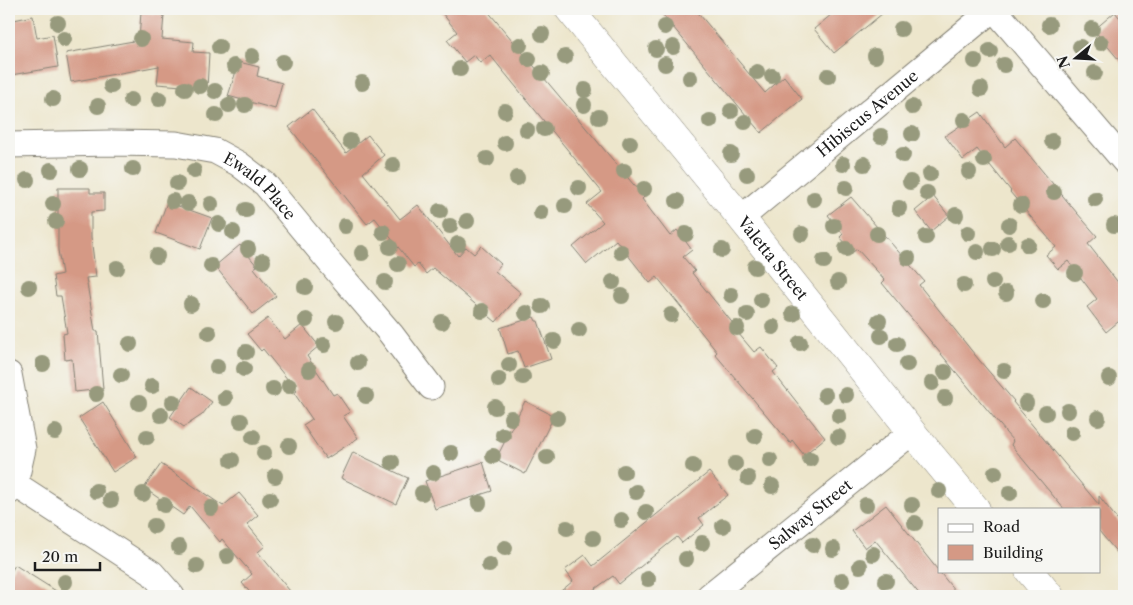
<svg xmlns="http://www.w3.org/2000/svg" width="1133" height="605" viewBox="0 0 1133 605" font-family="'Libre Caslon Text',serif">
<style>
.building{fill:#d59985}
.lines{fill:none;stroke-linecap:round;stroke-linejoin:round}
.minor-casing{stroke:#848174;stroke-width:27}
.tertiary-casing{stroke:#848174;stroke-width:29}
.path{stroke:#848174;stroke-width:3;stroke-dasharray:4 4;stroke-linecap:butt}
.minor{stroke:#fff;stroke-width:25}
.tertiary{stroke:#fff;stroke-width:28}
.tree{fill:#979a7d}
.labels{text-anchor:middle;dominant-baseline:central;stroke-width:4;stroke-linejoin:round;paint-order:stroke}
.street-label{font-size:16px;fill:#1c1c1c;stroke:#f6f6f2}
</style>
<rect width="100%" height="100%" fill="#f6f6f2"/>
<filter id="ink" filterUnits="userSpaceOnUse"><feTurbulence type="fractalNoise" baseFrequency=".02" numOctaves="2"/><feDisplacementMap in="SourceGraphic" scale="10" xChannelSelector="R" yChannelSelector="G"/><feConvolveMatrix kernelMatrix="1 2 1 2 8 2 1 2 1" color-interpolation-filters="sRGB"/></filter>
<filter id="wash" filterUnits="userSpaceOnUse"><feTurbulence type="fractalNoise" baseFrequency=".0096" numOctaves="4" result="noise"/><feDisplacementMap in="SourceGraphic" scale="20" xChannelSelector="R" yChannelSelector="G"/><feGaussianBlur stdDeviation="1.12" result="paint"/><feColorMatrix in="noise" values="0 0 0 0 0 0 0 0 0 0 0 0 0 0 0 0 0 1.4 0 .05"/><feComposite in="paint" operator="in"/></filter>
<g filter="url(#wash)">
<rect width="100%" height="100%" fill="#ede6cc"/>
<g id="blocks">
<g class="building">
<polygon points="439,9 486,9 644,197 642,199 670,236 677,230 692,250 683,257 695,271 692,273 735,326 733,327 754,352 761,347 778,368 773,372 825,438 804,455 792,440 790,443 715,354 717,352 657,277 650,283 616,240 587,264 573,247 603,222 587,204 602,192 490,55 480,63 474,55 465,62 447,40 457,32"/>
<polygon points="658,9 695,9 765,93 784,76 802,99 761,133"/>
<polygon points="838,9 888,9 834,53 814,29"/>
<polygon points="141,12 164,15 162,39 194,42 193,52 209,53 207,88 157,84 159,66 71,82 66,53 139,40"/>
<polygon points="1115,12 1124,23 1124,66 1094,30"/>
<polygon points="33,16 37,38 53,35 58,67 11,75 9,62 9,21"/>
<polygon points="239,62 259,67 257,76 282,83 275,109 228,96"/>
<polygon points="312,109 346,153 368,135 384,155 363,173 400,219 418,205 458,256 466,247 474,254 481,246 501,264 495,271 521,293 496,322 433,268 426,274 418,264 414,267 375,218 367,224 289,127"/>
<polygon points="980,112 1005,147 1015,138 1077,213 1097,236 1088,244 1124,290 1124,317 1106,332 1087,307 1097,299 1068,261 1058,269 1046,255 1056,247 1010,192 1011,191 977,149 963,160 945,136"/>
<polygon points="58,188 90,188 90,193 104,193 104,211 91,212 91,237 96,277 86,278 95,331 98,331 103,389 75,392 72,359 65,360 63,334 67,333 61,296 56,296 53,276 62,274 58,250"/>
<polygon points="933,196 949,216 931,231 915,211"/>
<polygon points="851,197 924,281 919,285 979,360 1014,401 1013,402 1099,505 1099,496 1124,528 1124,561 1099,531 1099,509 1064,509 1011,445 1013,441 1005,432 1005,431 882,283 885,280 857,249 853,252 840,237 843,234 828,215"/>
<polygon points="167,202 212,218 200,249 156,233"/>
<polygon points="240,245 257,266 254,268 276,296 253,314 215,266"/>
<polygon points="534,317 536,321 538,321 551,359 524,368 518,351 508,354 500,328"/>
<polygon points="268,318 285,339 302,325 319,346 307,356 333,395 337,393 350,412 343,416 358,438 326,459 303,425 312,419 294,393 297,391 263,349 261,351 247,334"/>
<polygon points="191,387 212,402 202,415 184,427 170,417"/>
<polygon points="525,401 554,416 525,474 496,459"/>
<polygon points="103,402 137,457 113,472 79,418"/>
<polygon points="353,452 408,478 396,504 341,478"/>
<polygon points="483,462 492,491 435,509 425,481"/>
<polygon points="161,464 223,506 239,493 258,515 247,524 265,546 258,552 294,596 253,596 242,583 252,574 222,539 220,542 190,506 183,515 144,488"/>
<polygon points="709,472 728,495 699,518 704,525 682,543 677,537 619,584 613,576 585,596 555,596 573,581 565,570 585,555 593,566"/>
<polygon points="886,505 933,564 959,596 921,596 875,540 865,548 852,531"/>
<polygon points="15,565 26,572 64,596 9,596 9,575"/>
</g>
</g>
</g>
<g filter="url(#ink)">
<use href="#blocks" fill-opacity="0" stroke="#848174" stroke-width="1"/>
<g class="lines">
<g class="minor-casing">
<g id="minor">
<polyline points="994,9 1124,161"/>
<path id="s1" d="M9 145 111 143 176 144 215 151 239 164 265 184 332 265 391 334 431 387"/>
<path id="s2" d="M741 218 993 9"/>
<polyline points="9,374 23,449 15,484 9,492"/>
<polyline points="15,484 152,573 172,596"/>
<path id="s3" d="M709 596 912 432"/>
</g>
</g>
<g class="tertiary-casing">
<g id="tertiary">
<path id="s4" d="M569 9 741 218 912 432 976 509"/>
<polyline points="1029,571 1050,596"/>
</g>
</g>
<polyline class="path" points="9,534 17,521"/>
<use href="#minor" class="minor"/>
<use href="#tertiary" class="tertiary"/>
</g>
<g class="tree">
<circle cx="58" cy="23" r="8"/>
<circle cx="1049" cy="25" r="8"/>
<circle cx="665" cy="27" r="8"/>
<circle cx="901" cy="29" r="8"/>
<circle cx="1092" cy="29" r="8"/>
<circle cx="542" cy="34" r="8"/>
<circle cx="64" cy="39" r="8"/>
<circle cx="141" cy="39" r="8"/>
<circle cx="1101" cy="43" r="8"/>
<circle cx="520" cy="45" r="8"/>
<circle cx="219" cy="47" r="8"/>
<circle cx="673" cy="47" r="8"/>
<circle cx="1080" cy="47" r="8"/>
<circle cx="656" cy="49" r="8"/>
<circle cx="990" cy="51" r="8"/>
<circle cx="252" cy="56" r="8"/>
<circle cx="875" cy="56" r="8"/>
<circle cx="565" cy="57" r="8"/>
<circle cx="529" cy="59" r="8"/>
<circle cx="975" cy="61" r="8"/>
<circle cx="283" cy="62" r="8"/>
<circle cx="665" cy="64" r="8"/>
<circle cx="1004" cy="65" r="8"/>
<circle cx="234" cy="66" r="8"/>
<circle cx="460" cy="69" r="8"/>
<circle cx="757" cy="72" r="8"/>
<circle cx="542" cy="73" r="8"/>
<circle cx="1095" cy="73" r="8"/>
<circle cx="772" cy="76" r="8"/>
<circle cx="828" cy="76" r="8"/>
<circle cx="690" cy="78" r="8"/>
<circle cx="362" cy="83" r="8"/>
<circle cx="111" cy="86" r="8"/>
<circle cx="200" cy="86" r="8"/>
<circle cx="185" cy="89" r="8"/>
<circle cx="981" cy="89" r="8"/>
<circle cx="585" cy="90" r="8"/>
<circle cx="215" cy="91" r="8"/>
<circle cx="53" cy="99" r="8"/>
<circle cx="159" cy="99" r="8"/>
<circle cx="131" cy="100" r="8"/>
<circle cx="229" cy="105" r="8"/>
<circle cx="245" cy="105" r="8"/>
<circle cx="584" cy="105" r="8"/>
<circle cx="98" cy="106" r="8"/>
<circle cx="912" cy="107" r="8"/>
<circle cx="505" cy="111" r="8"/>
<circle cx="731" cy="111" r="8"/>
<circle cx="216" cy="115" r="8"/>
<circle cx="599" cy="117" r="8"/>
<circle cx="964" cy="120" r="8"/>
<circle cx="710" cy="121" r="8"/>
<circle cx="745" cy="122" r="8"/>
<circle cx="544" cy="129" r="8"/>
<circle cx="527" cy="130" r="8"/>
<circle cx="912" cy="134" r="8"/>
<circle cx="881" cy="136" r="8"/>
<circle cx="350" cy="141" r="8"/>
<circle cx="1052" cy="141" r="8"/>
<circle cx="505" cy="143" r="8"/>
<circle cx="630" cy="143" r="8"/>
<circle cx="731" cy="154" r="8"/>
<circle cx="903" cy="155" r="8"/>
<circle cx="487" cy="159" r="8"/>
<circle cx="984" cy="160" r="8"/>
<circle cx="843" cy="164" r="8"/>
<circle cx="864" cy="164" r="8"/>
<circle cx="393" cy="165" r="8"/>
<circle cx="80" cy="169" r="8"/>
<circle cx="133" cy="169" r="8"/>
<circle cx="51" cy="170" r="8"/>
<circle cx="194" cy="171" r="8"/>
<circle cx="624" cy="171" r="8"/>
<circle cx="969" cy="172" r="8"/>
<circle cx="747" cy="174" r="8"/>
<circle cx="930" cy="174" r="8"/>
<circle cx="517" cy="178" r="8"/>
<circle cx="27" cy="180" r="8"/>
<circle cx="910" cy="182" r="8"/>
<circle cx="177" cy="183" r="8"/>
<circle cx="579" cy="188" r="8"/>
<circle cx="846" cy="188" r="8"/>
<circle cx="644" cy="189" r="8"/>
<circle cx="1054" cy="192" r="8"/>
<circle cx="927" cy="193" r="8"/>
<circle cx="814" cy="199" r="8"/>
<circle cx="1095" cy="199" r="8"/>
<circle cx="173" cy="201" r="8"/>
<circle cx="677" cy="201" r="8"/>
<circle cx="188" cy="203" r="8"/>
<circle cx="53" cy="204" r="8"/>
<circle cx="211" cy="204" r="8"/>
<circle cx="1021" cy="205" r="8"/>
<circle cx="565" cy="206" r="8"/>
<circle cx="899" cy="208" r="8"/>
<circle cx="246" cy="210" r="8"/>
<circle cx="440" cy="211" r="8"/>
<circle cx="541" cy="213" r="8"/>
<circle cx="956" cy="215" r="8"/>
<circle cx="56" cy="221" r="8"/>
<circle cx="467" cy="221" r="8"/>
<circle cx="219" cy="224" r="8"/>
<circle cx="1009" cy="225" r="8"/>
<circle cx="1114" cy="225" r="8"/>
<circle cx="345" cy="226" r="8"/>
<circle cx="450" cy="226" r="8"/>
<circle cx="834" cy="226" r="8"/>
<circle cx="233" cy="232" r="8"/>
<circle cx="383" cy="232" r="8"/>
<circle cx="968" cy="233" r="8"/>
<circle cx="686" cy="234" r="8"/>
<circle cx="802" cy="234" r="8"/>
<circle cx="877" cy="234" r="8"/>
<circle cx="926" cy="237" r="8"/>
<circle cx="1008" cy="243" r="8"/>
<circle cx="458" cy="244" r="8"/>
<circle cx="1028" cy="245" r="8"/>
<circle cx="390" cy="247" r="8"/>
<circle cx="248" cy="249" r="8"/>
<circle cx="846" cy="249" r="8"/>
<circle cx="993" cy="249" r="8"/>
<circle cx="722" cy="250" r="8"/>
<circle cx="621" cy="252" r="8"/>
<circle cx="977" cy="252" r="8"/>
<circle cx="362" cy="253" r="8"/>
<circle cx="157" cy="256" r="8"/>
<circle cx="908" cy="258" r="8"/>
<circle cx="263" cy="261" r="8"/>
<circle cx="824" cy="261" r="8"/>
<circle cx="398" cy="264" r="8"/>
<circle cx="211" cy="266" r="8"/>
<circle cx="755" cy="267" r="8"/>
<circle cx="117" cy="268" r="8"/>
<circle cx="1075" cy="273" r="8"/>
<circle cx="385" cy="282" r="8"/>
<circle cx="613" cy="282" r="8"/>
<circle cx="838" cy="282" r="8"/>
<circle cx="993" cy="282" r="8"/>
<circle cx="964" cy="285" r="8"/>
<circle cx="29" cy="287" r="8"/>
<circle cx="305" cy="287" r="8"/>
<circle cx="1006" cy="293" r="8"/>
<circle cx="731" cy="295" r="8"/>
<circle cx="622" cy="296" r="8"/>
<circle cx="761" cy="300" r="8"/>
<circle cx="1043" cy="301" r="8"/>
<circle cx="191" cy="304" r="8"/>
<circle cx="542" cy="306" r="8"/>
<circle cx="482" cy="311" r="8"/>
<circle cx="526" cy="313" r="8"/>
<circle cx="747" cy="314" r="8"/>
<circle cx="793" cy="314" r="8"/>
<circle cx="671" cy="315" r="8"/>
<circle cx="306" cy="320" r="8"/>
<circle cx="879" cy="321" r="8"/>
<circle cx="336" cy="322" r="8"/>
<circle cx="442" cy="322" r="8"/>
<circle cx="773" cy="327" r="8"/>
<circle cx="737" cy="328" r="8"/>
<circle cx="579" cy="330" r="8"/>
<circle cx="209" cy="333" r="8"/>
<circle cx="881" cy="336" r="8"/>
<circle cx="554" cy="341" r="8"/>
<circle cx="800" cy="343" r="8"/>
<circle cx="130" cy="344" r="8"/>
<circle cx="897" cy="344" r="8"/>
<circle cx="324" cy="345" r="8"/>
<circle cx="246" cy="352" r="8"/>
<circle cx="358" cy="363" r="8"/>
<circle cx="43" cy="364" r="8"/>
<circle cx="907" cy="364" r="8"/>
<circle cx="509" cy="365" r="8"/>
<circle cx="217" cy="367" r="8"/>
<circle cx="244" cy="369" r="8"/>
<circle cx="309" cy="370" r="8"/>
<circle cx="1004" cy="371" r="8"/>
<circle cx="945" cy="372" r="8"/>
<circle cx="121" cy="375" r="8"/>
<circle cx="523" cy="377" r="8"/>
<circle cx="1109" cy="378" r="8"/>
<circle cx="499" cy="380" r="8"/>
<circle cx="932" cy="383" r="8"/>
<circle cx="152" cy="386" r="8"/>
<circle cx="289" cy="386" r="8"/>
<circle cx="273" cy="389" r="8"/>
<circle cx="96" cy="394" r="8"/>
<circle cx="825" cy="395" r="8"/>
<circle cx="846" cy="395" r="8"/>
<circle cx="366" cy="396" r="8"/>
<circle cx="225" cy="398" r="8"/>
<circle cx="945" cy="398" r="8"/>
<circle cx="173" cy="402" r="8"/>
<circle cx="139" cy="403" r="8"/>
<circle cx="1026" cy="403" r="8"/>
<circle cx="495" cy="407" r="8"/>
<circle cx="1068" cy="411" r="8"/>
<circle cx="1046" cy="413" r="8"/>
<circle cx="161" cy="415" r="8"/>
<circle cx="839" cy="416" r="8"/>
<circle cx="511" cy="418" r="8"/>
<circle cx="557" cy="418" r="8"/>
<circle cx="1098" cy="418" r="8"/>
<circle cx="241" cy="421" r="8"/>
<circle cx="55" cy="432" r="8"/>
<circle cx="1072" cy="433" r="8"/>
<circle cx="503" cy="435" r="8"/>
<circle cx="755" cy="436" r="8"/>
<circle cx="147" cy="437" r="8"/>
<circle cx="253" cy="437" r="8"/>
<circle cx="838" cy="437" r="8"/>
<circle cx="289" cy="446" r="8"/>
<circle cx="264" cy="453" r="8"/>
<circle cx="451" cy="453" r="8"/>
<circle cx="493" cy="456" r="8"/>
<circle cx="547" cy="457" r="8"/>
<circle cx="810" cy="459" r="8"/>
<circle cx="232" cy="460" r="8"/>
<circle cx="770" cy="460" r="8"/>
<circle cx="392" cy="462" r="8"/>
<circle cx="735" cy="464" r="8"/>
<circle cx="693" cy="466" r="8"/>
<circle cx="624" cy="472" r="8"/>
<circle cx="433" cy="473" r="8"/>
<circle cx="995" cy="473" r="8"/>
<circle cx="275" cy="476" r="8"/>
<circle cx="748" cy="478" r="8"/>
<circle cx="772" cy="486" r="8"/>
<circle cx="96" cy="491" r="8"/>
<circle cx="939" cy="491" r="8"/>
<circle cx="636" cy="492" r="8"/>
<circle cx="422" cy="493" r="8"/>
<circle cx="1010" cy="493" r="8"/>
<circle cx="143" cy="494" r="8"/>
<circle cx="270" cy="499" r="8"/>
<circle cx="111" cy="500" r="8"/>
<circle cx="479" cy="503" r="8"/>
<circle cx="164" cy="505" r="8"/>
<circle cx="866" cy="505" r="8"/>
<circle cx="912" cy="505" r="8"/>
<circle cx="211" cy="508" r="8"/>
<circle cx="646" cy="512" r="8"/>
<circle cx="621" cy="520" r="8"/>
<circle cx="915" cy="523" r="8"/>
<circle cx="154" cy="526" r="8"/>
<circle cx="723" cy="526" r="8"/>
<circle cx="567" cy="528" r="8"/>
<circle cx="593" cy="538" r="8"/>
<circle cx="702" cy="543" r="8"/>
<circle cx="813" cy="545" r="8"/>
<circle cx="179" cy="547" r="8"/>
<circle cx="505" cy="548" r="8"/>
<circle cx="833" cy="549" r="8"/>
<circle cx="873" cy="554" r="8"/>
<circle cx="227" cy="556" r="8"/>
<circle cx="686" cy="559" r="8"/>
<circle cx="489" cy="565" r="8"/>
<circle cx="197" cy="566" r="8"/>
<circle cx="860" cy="566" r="8"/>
<circle cx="648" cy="579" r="8"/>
<circle cx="842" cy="580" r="8"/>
<circle cx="886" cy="581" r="8"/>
<circle cx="65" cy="582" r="8"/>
</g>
</g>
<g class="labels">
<g class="street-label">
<text stroke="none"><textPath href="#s2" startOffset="164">Hibiscus Avenue</textPath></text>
<text stroke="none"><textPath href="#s1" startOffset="264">Ewald Place</textPath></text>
<text stroke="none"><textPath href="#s4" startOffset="322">Valetta Street</textPath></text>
<text stroke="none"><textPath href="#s3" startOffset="130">Salway Street</textPath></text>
</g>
</g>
<rect width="1133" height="605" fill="none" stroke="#f6f6f2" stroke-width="30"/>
<rect x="938" y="508" width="162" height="65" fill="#f6f6f2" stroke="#9f9f9c"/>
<rect x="948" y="524" width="25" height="8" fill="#ffffff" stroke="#9f9f9c"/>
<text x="983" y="532" font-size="15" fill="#1c1c1c">Road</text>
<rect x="948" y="545" width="25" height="15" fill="#d59985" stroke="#9f9f9c"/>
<text x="983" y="558" font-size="15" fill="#1c1c1c">Building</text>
<g transform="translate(1076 58) rotate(252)" stroke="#f6f6f2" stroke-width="4" paint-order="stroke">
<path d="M0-4L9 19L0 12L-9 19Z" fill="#1c1c1c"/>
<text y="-8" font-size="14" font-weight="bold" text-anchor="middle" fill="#1c1c1c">N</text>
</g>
<path d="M35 562v8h65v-8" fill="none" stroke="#1c1c1c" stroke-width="2.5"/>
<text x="42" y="562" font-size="15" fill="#1c1c1c" stroke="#f6f6f2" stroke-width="4" paint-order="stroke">20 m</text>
</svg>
